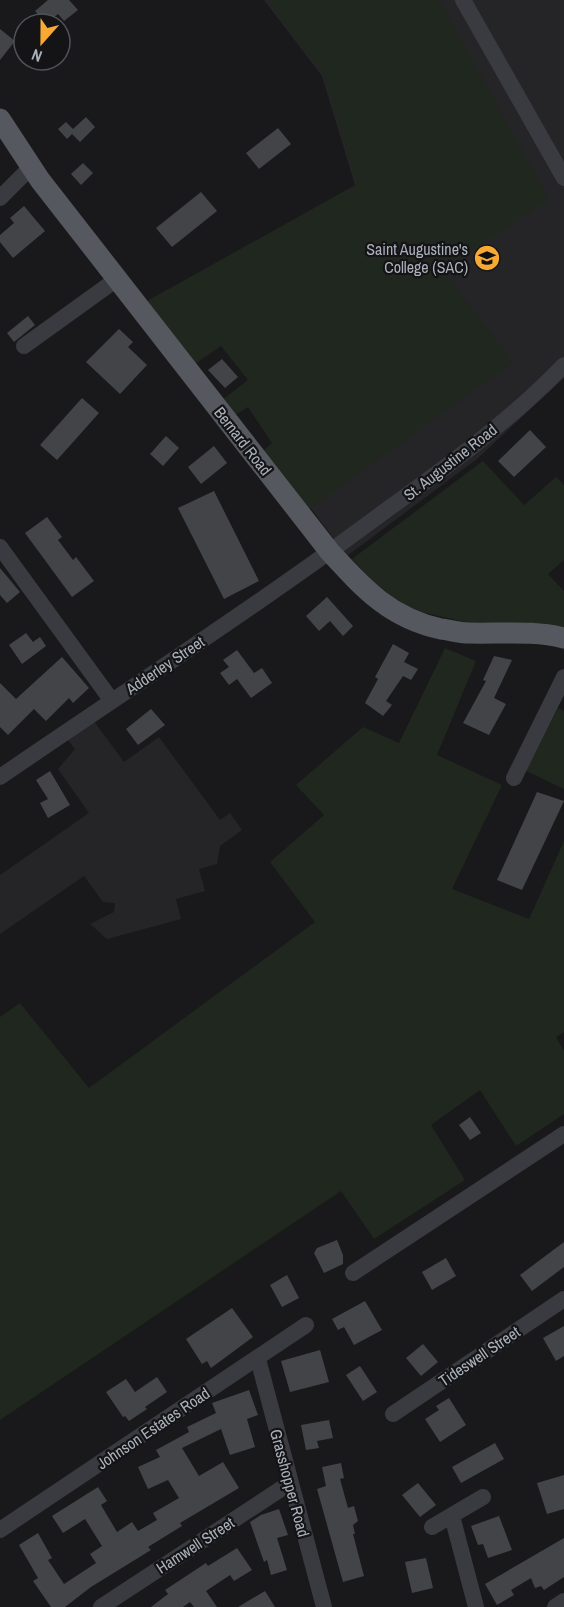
<svg xmlns="http://www.w3.org/2000/svg" width="564" height="1607" viewBox="0 0 564 1607" font-family="'Archivo Narrow',sans-serif">
<style>
.built{fill:#252528}
.green{fill:#1f271f}
.building{fill:#434448}
.lines{fill:none;stroke-linecap:round;stroke-linejoin:round}
.minor{stroke:#3a3b41;stroke-width:16}
.major{stroke:#565860;stroke-width:21}
.labels{text-anchor:middle;dominant-baseline:central;stroke-width:4.5;stroke-linejoin:round;paint-order:stroke}
.poi-label{font-size:16px;fill:#abb1bb;stroke:#141416;text-anchor:end}
.street-label{font-size:16px;fill:#abb1bb;stroke:#141416}
</style>
<rect width="100%" height="100%" fill="#19191b"/>
<g class="built">
<polygon points="264,0 564,0 564,378 477,459 347,556 284,473 465,331 355,185 322,76"/>
<polygon points="93,720 124,762 159,737 220,820 230,813 242,830 220,846 217,864 199,869 205,891 176,899 181,919 107,939 90,924 114,912 115,903 103,902 84,876 0,934 0,875 89,813 58,769 75,749 67,739"/>
</g>
<g class="green">
<polygon points="267,0 439,0 549,199 443,270 513,362 307,511 262,452 272,443 248,407 234,416 222,400 248,380 221,346 195,364 147,301 357,184 324,76"/>
<polygon points="483,461 524,505 556,477 564,485 564,560 548,574 564,591 564,627 516,623 469,623 413,610 381,590 352,559"/>
<polygon points="445,648 476,661 437,755 502,785 452,889 529,919 564,841 564,1032 556,1037 564,1051 564,1114 516,1146 480,1090 431,1125 465,1180 374,1239 341,1191 0,1420 0,1017 20,1003 89,1088 315,922 270,862 324,815 296,785 363,727 399,743"/>
<polygon points="558,708 564,711 564,789 526,771"/>
</g>
<g class="building">
<polygon points="48,0 69,0 78,10 64,21 58,14 46,24 35,11"/>
<polygon points="0,29 15,41 0,60"/>
<polygon points="86,117 95,127 80,142 72,134 67,139 58,129 66,122 73,129"/>
<polygon points="278,128 291,144 259,169 246,153"/>
<polygon points="83,163 93,173 81,185 71,174"/>
<polygon points="201,192 217,211 172,247 156,228"/>
<polygon points="24,206 45,231 13,258 0,242 0,235 14,223 10,218"/>
<polygon points="28,316 35,325 14,342 7,333"/>
<polygon points="119,329 133,342 128,347 147,365 120,394 86,362"/>
<polygon points="222,359 238,377 225,388 208,370"/>
<polygon points="82,398 99,413 57,460 40,445"/>
<polygon points="530,430 546,447 514,477 498,461"/>
<polygon points="166,436 179,448 163,466 150,454"/>
<polygon points="214,446 227,463 201,484 188,467"/>
<polygon points="214,491 259,581 224,599 178,508"/>
<polygon points="47,517 62,537 58,540 73,560 76,557 94,581 72,597 25,533"/>
<polygon points="0,568 20,592 7,603 0,595"/>
<polygon points="327,597 353,626 343,636 330,621 319,631 306,616"/>
<polygon points="26,633 33,642 40,637 46,646 22,664 9,645"/>
<polygon points="393,644 409,653 404,662 418,669 411,680 403,676 386,701 392,705 383,716 365,703 378,679 375,677"/>
<polygon points="237,650 254,673 262,668 272,683 251,698 237,679 229,685 220,673 229,667 223,660"/>
<polygon points="494,656 512,660 494,698 506,704 489,735 463,723 486,681 483,680"/>
<polygon points="62,657 89,688 73,703 69,698 46,721 34,709 8,735 0,727 0,683 16,699"/>
<polygon points="151,709 165,725 138,745 126,729"/>
<polygon points="50,771 70,805 48,818 40,803 48,799 36,780"/>
<polygon points="537,792 564,801 522,890 497,880"/>
<polygon points="470,1117 481,1133 470,1140 459,1125"/>
<polygon points="337,1240 343,1255 343,1264 324,1273 314,1253 317,1248"/>
<polygon points="564,1242 564,1267 532,1291 520,1275"/>
<polygon points="446,1258 456,1276 432,1290 422,1272"/>
<polygon points="287,1275 299,1298 282,1307 270,1285"/>
<polygon points="365,1301 382,1330 354,1345 344,1327 338,1330 332,1319"/>
<polygon points="232,1308 253,1337 211,1368 207,1361 202,1364 186,1339"/>
<polygon points="564,1326 564,1356 556,1361 543,1338"/>
<polygon points="423,1344 438,1362 421,1376 406,1358"/>
<polygon points="320,1350 329,1382 290,1392 281,1361"/>
<polygon points="360,1366 377,1392 363,1401 346,1375"/>
<polygon points="157,1377 167,1392 145,1407 147,1409 129,1421 125,1416 123,1417 106,1392 126,1379 135,1392"/>
<polygon points="249,1390 258,1415 247,1419 255,1447 230,1455 221,1429 182,1448 199,1476 223,1462 239,1488 180,1523 182,1526 148,1547 151,1550 91,1587 65,1607 51,1607 33,1581 38,1578 19,1545 38,1533 52,1558 48,1560 64,1584 96,1563 90,1554 102,1546 85,1519 63,1533 52,1516 98,1487 107,1501 101,1505 117,1532 132,1522 138,1531 157,1520 153,1513 179,1498 168,1480 148,1489 138,1467 160,1457 156,1450 189,1432 187,1427 216,1413 212,1403"/>
<polygon points="449,1398 466,1425 440,1442 425,1419 439,1410 436,1406"/>
<polygon points="329,1420 333,1438 317,1441 319,1448 306,1450 301,1425"/>
<polygon points="495,1443 504,1459 461,1483 452,1467"/>
<polygon points="341,1463 344,1478 340,1479 348,1508 354,1506 358,1521 353,1525 355,1534 353,1534 364,1576 343,1582 317,1489 326,1486 322,1467"/>
<polygon points="564,1475 564,1509 547,1514 537,1483"/>
<polygon points="418,1483 436,1505 420,1517 402,1495"/>
<polygon points="279,1509 288,1535 277,1538 287,1570 271,1575 267,1560 264,1562 250,1522 261,1515"/>
<polygon points="499,1516 512,1550 488,1558 483,1544 478,1545 471,1526"/>
<polygon points="564,1538 564,1577 544,1590 541,1586 535,1588 531,1578 511,1590 514,1595 497,1605 485,1584"/>
<polygon points="237,1548 252,1570 234,1581 230,1575 206,1591 217,1607 194,1607 190,1602 183,1607 151,1607 168,1594 165,1590 206,1563 208,1566"/>
<polygon points="426,1558 433,1588 412,1593 405,1562"/>
<polygon points="265,1591 275,1607 238,1607"/>
</g>
<g class="lines">
<g class="minor">
<polyline points="463,0 564,178"/>
<polyline points="0,198 31,167"/>
<polyline points="24,346 117,279"/>
<polyline points="0,547 112,701"/>
<path d="M0 777C127 690 257 606 381 514 445 468 509 422 564 365"/>
<polyline points="514,778 564,677"/>
<polyline points="353,1273 564,1134"/>
<polyline points="258,1359 324,1607"/>
<polyline points="393,1414 564,1299"/>
<polyline points="452,1516 476,1607"/>
<polyline points="432,1527 483,1497"/>
<polyline points="0,1530 306,1325"/>
<polyline points="101,1607 290,1483"/>
<polyline points="555,1607 564,1601"/>
</g>
<path class="major" d="M0 119 40 180 330 552C364 589 390 618 441 629 450 630 459 633 468 633 500 634 533 630 564 638"/>
</g>
<defs>
<g id="school-disc" transform="scale(1.35)"><circle r="9.5" fill="#f8a934" stroke="#141416"/><path d="M0-5L7-2L0 1L-7-2ZM-4 1L0 2.5L4 1V4Q0 6-4 4Z" fill="#111"/></g>
</defs>
<g fill-rule="evenodd">
<use href="#school-disc" x="487" y="258"/>
</g>
<g class="labels">
<g class="poi-label">
<text x="468" y="249">Saint Augustine's<tspan x="468" dy="18">College (SAC)</tspan></text>
</g>
<g class="street-label">
<text transform="translate(243 441) rotate(52)">Bernard Road</text>
<text transform="translate(450 462) rotate(-38)">St. Augustine Road</text>
<text transform="translate(165 665) rotate(-34)">Adderley Street</text>
<text transform="translate(479 1356) rotate(-34)">Tideswell Street</text>
<text transform="translate(153 1428) rotate(-34)">Johnson Estates Road</text>
<text transform="translate(290 1483) rotate(75)">Grasshopper Road</text>
<text transform="translate(195 1545) rotate(-33)">Hamwell Street</text>
</g>
</g>
<g transform="translate(42 42) rotate(201)"><circle r="28" fill="#141416" stroke="#505358" stroke-width="1.5"/>
<path d="M0-4.5L10 22L0 15L-10 22Z" fill="#f8a934"/>
<text y="-9" font-size="16" font-weight="bold" text-anchor="middle" fill="#abb1bb">N</text>
</g>
</svg>
